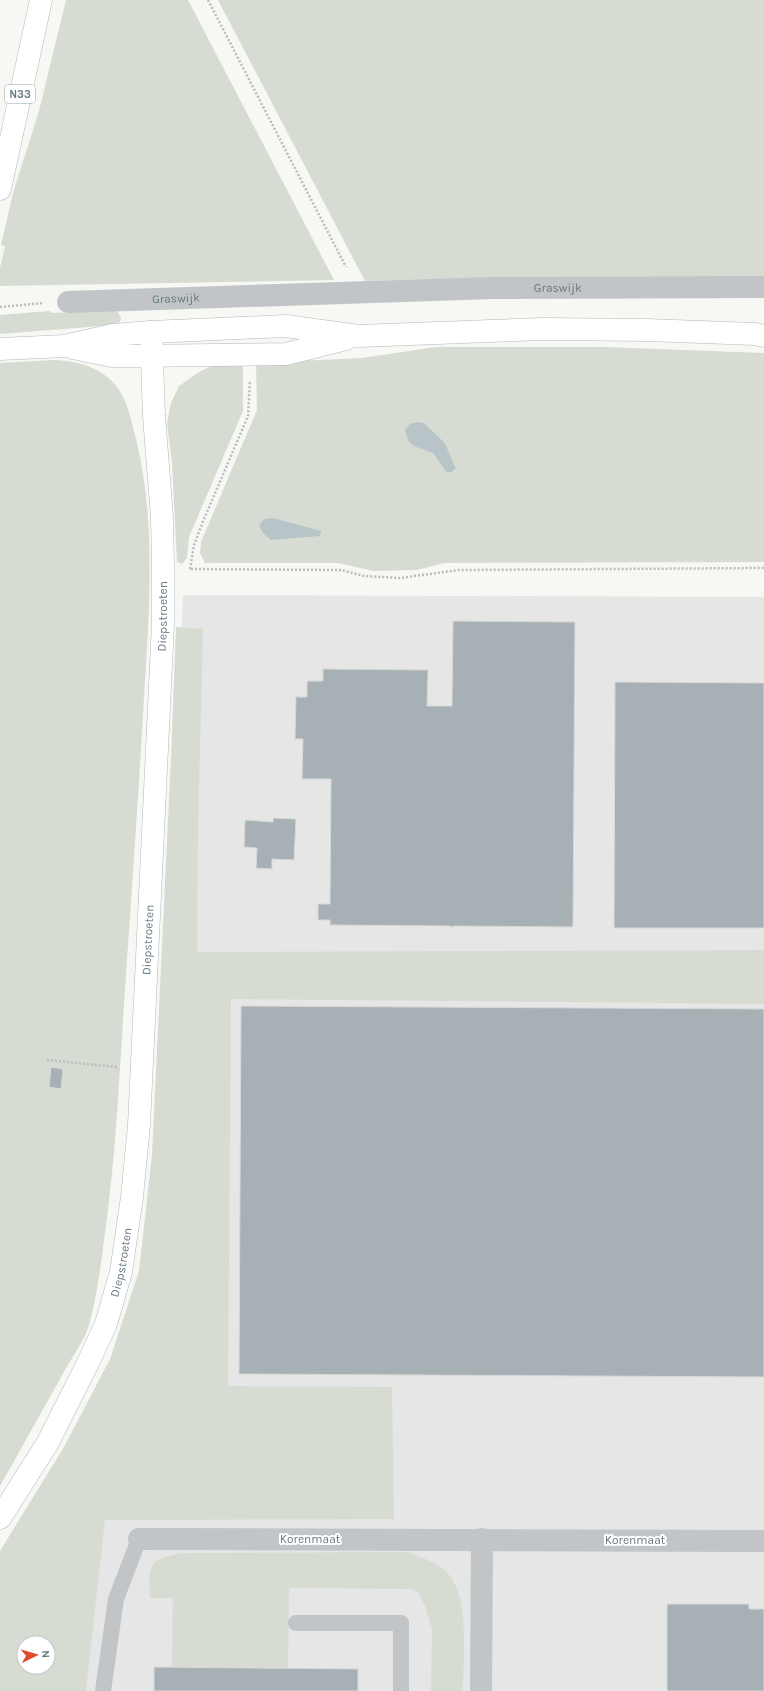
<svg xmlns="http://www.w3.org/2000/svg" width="764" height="1691" viewBox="0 0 764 1691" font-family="Karla,sans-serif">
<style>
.built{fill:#e5e6e5;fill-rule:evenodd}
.green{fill:#d7dcd3;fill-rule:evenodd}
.water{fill:#b8c4c8}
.building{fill:#a7b0b5;stroke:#d9d8d7}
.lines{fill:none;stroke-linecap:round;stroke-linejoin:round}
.secondary-casing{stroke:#b3b9bd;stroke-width:23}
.highway-casing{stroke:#b4b8bb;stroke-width:23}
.path{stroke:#b9bcbe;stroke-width:2.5;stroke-dasharray:2 2;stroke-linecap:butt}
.lane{stroke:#c1c5c8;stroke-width:16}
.street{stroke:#c1c5c8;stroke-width:22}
.secondary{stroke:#fff;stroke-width:22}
.highway{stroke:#fff;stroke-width:22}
.labels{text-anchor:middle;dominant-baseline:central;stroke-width:4;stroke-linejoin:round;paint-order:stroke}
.shield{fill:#fff;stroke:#95a1a9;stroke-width:1}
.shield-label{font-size:11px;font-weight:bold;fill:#677984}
.street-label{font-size:12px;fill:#677984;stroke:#fff}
</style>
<rect width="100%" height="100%" fill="#f7f7f4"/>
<path class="built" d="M183 595 764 597V1691H0L159 1253ZM24 1643H48V1667H24Z"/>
<g class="green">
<polygon points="66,0 188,0 334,280 0,286 0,268 5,246 1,245 13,193 39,111"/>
<polygon points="218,0 764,0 764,278 534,277 365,281"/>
<polygon points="117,310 121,318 120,322 114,325 0,334 0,315 49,311 52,313"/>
<path d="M436 347H604L764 353V562L444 563 417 570 374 571 337 563H205L200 553 201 542 257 410 256 363 362 358ZM424 423 445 443 456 470 446 472 433 453Z"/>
<path d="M54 360C81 361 107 369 121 393 129 407 132 424 136 439 158 529 148 624 143 715 138 802 132 888 126 974 120 1061 117 1147 105 1233 101 1264 97 1298 88 1328 82 1345 67 1364 59 1381 39 1416 20 1451 0 1486V363Z"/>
<polygon points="243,363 243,411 189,537 187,558 182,564 177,562 172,463 167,423 171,403 179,386 199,372 215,364"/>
<path d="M176 627 203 629 198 827 197 952 764 950V1004L231 999 228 1386 392 1387 394 1519 105 1520 86 1691H0V1551L64 1447 110 1359 139 1271 152 1155 171 758ZM24 1643H48V1667H24Z"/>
<path d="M408 1552C423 1558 443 1564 452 1579 469 1605 463 1660 463 1691H431L432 1629 425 1606 417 1591 409 1589 289 1588 288 1668 172 1667 173 1598H150C148 1563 149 1559 184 1553Z"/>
</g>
<g class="water">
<polygon points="418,422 424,423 445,443 456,469 451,472 446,472 433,453 414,446 408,440 405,430 410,424"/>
<polygon points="273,518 321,531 320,536 271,540 264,534 259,526 264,519"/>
</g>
<g class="building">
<polygon points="453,621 575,622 573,927 453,926 451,928 451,926 330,925 330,920 318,920 318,904 330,904 331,779 302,779 303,739 296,739 295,740 296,695 297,697 307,697 307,681 323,681 323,670 322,669 428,670 427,706 452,706"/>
<polygon points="615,682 764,683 764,928 614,928"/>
<polygon points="273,818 296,819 294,860 272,859 272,869 256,868 257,848 244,847 245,820 273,822"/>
<polygon points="241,1006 764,1009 764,1377 239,1374"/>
<polygon points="51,1067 63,1069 61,1089 49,1087"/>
<polygon points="667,1604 749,1604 749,1609 764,1609 764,1691 667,1691"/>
<polygon points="154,1667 358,1669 358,1691 154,1691"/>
</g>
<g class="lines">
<g class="secondary-casing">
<g id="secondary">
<polyline points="73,348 112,356 133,356 286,354 346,339"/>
<polyline points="0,349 64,346 113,335 151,332 286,326 358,336 544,329 647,330 755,334 764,336"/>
<path id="s2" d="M0 1518 47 1444 87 1365 106 1324 121 1272 132 1197 139 1125 163 623V569L162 517 154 416 151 332"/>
</g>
</g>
<g class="highway-casing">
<polyline id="highway" points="0,189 41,0"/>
</g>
<g class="path">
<polyline points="208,0 346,267"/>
<polyline points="0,307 44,303"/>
<polyline points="190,569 194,545 204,519 248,416 250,380"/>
<polyline points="191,569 341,570 364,576 400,578 459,570 764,568"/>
<polyline points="47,1060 117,1067"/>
</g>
<g class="lane">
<polyline points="296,1623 401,1623 401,1691"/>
<polyline points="103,1691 116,1599 139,1539"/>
</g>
<g class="street">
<path id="s1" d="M68 302 493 288 764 287"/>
<polyline points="139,1539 764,1541"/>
<polyline points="481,1691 482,1539"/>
</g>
<use href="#secondary" class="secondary"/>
<use href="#highway" class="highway"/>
</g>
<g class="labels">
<rect class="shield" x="5" y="85" width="30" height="18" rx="3"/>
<g class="shield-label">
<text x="20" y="94">N33</text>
</g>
<g class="street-label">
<text stroke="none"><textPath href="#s1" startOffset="490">Graswijk</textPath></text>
<text stroke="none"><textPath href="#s1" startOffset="108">Graswijk</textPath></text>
<text stroke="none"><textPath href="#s2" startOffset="933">Diepstroeten</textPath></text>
<text stroke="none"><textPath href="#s2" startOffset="609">Diepstroeten</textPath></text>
<text stroke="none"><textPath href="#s2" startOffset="285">Diepstroeten</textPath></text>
<text x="310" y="1539">Korenmaat</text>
<text x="635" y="1540">Korenmaat</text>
</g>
</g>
<g transform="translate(36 1655) rotate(85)"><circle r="19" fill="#ffffff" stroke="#c2c9ce"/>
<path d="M0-3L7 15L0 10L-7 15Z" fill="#dc4b2f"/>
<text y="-6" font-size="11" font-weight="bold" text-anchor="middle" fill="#677984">N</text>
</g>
</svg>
